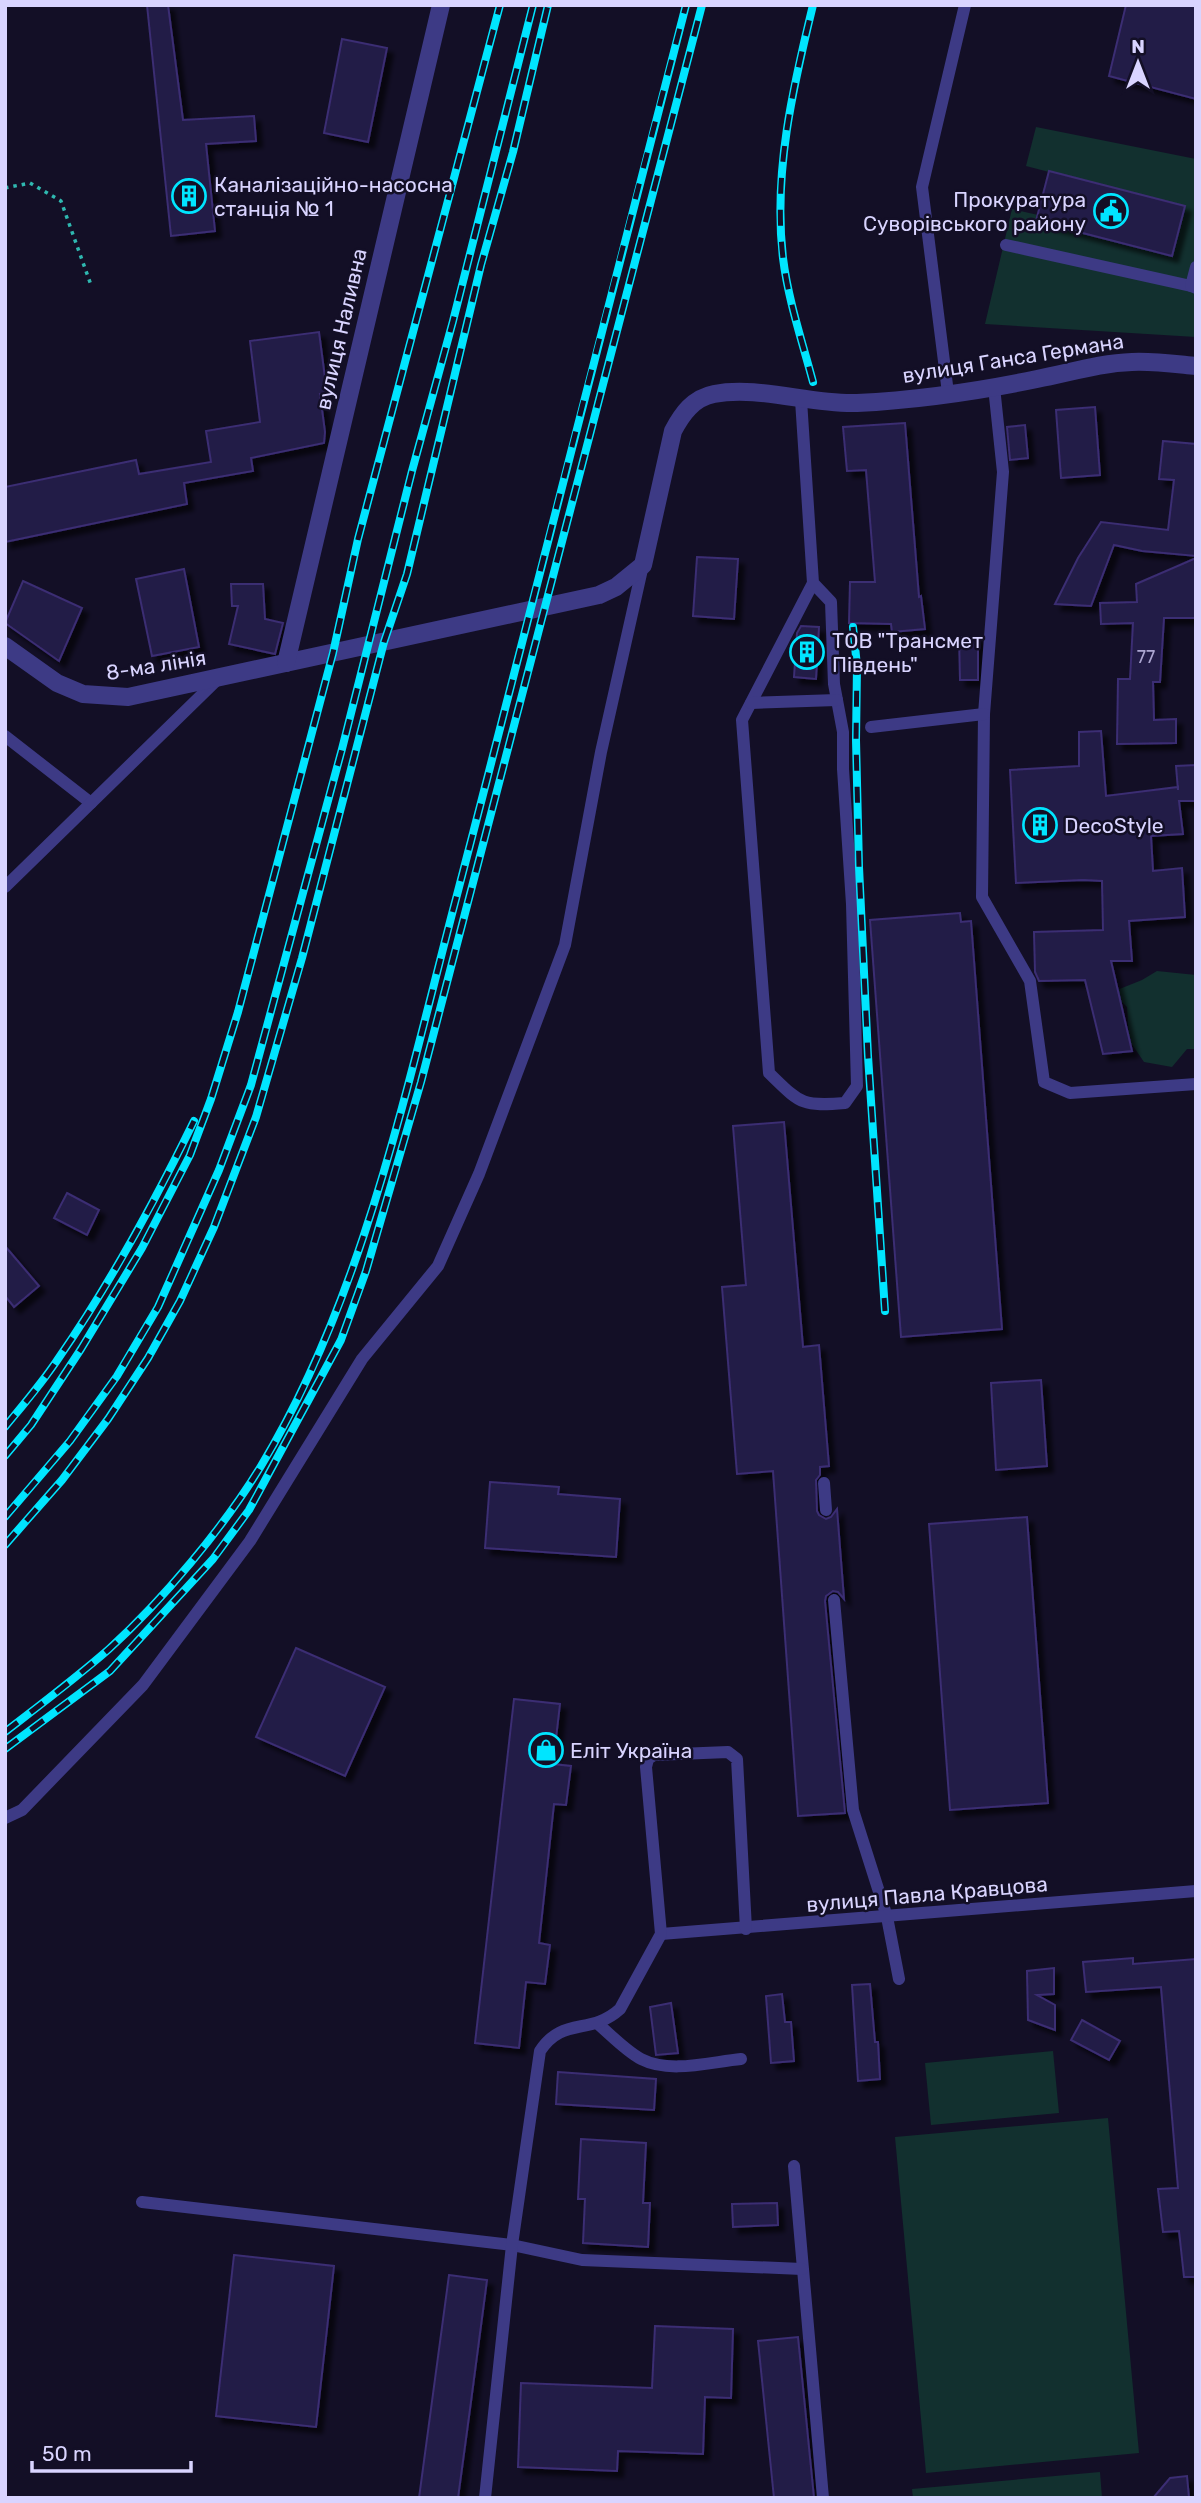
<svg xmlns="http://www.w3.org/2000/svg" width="1201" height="2503" viewBox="0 0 1201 2503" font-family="Rubik,sans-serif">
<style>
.green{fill:#12302f}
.building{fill:#241b47;stroke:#3b2d73;stroke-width:2;filter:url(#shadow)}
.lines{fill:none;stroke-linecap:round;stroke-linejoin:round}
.path{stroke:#2fb8b0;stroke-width:3.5;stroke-dasharray:3.5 5;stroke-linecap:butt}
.lane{stroke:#3d3a85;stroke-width:12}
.street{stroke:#3d3a85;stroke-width:18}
.rail-casing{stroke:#00e5ff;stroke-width:8}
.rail{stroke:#130f26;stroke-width:5;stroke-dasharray:16;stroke-linecap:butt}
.labels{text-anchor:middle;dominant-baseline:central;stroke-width:5;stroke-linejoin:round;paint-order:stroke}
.number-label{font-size:18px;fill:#aca6d1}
.poi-label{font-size:21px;fill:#d9d4ff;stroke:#130f26;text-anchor:start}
.street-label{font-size:21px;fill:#d9d4ff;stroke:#130f26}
</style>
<defs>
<filter id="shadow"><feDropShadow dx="6" dy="6" stdDeviation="2" flood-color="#0009"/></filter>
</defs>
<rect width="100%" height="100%" fill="#130f26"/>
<g class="green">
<polygon points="1036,127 1196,159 1196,337 985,324 1012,209 1038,215 1049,172 1026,166"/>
<polygon points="1157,971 1196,975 1196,1049 1187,1049 1172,1067 1144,1062 1129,1040 1127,1007 1112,992 1142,980"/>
<polygon points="1053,2051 1059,2113 931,2125 925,2063"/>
<polygon points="1108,2118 1139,2453 926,2473 895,2137"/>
<polygon points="1100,2472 1102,2498 913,2498 912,2489"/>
</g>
<g class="building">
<polygon points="147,5 168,5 183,120 254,116 256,141 206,144 215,231 171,236"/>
<polygon points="1126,5 1196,5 1196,99 1109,76"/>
<polygon points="342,39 387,48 368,142 324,133"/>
<polygon points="1049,171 1185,206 1172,256 1036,221"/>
<polygon points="319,332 327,393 320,394 325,432 324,443 251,458 253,471 184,483 187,504 5,542 5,487 136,460 139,474 211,462 206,431 260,422 250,341"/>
<polygon points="1095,407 1100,475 1061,478 1056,410"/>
<polygon points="905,423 919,597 921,596 925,629 892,632 891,624 849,623 850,582 875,582 866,470 847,471 843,427"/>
<polygon points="1025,425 1028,458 1010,460 1007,427"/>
<polygon points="1163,441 1196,444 1196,556 1142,551 1114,545 1091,606 1055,604 1078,558 1101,522 1168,530 1174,480 1159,479"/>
<polygon points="697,557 738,559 734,619 693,616"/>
<polygon points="1196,558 1196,618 1164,618 1160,682 1153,682 1154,720 1176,719 1176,743 1117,744 1118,679 1130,679 1133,623 1101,624 1100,603 1137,602 1136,584"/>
<polygon points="184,569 199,647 152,656 136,579"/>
<polygon points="23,581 82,608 59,661 5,623"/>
<polygon points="231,584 263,584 265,619 283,623 275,654 229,644 238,606 232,606"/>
<polygon points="801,626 819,627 816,679 794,677 797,633"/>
<polygon points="959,637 978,637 978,680 960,680"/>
<polygon points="1101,731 1106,796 1178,787 1178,790 1176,766 1196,765 1196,801 1179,801 1183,834 1151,836 1153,871 1182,868 1185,917 1129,921 1132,961 1111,961 1132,1051 1103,1054 1085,980 1039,981 1035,972 1034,932 1103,930 1102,881 1083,880 1016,883 1010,770 1079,766 1079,732"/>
<polygon points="960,913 961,922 971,921 1002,1329 901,1337 870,920"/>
<polygon points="784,1122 803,1347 819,1345 829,1466 820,1467 820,1475 816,1480 817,1511 819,1515 826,1519 831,1517 837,1509 844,1599 838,1592 833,1591 826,1596 825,1601 845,1813 798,1816 773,1471 737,1474 722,1287 746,1285 733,1126"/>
<polygon points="67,1193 99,1210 87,1235 54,1218"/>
<polygon points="5,1246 39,1286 14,1307 5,1296"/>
<polygon points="1041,1380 1047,1466 996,1470 991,1383"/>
<polygon points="490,1482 559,1487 558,1494 620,1499 616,1557 485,1548"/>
<polygon points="1027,1517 1048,1803 950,1810 929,1524"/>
<polygon points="296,1648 385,1687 345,1776 256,1737"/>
<polygon points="514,1699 560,1704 553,1764 571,1766 566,1805 554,1804 539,1943 550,1945 545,1984 526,1982 519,2048 475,2043"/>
<polygon points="1133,1958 1133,1964 1196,1959 1196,2277 1184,2277 1179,2231 1163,2232 1158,2189 1178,2188 1161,1987 1086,1992 1083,1962"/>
<polygon points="1054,1968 1054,1994 1037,1995 1055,2005 1055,2030 1028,2020 1027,1971"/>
<polygon points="870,1984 875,2042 878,2042 880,2079 858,2081 852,1985"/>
<polygon points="782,1994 785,2022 791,2022 794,2061 771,2063 766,1996"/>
<polygon points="671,2003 678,2053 656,2055 650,2007"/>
<polygon points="1082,2020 1120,2041 1109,2060 1071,2040"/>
<polygon points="558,2072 656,2079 654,2110 556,2104"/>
<polygon points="581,2139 646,2143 643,2203 650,2203 648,2247 583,2243 585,2199 578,2199"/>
<polygon points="777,2203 778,2225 733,2227 732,2204"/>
<polygon points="234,2255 334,2266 316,2427 216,2416"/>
<polygon points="449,2275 487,2280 470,2409 458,2498 419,2498"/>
<polygon points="655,2326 733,2329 731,2398 705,2397 703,2454 618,2451 617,2471 518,2467 521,2383 652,2388"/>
<polygon points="798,2337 814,2498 774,2498 758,2341"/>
<polygon points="1187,2476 1189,2498 1153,2498 1170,2478"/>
</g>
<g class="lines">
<polyline class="path" points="5,188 30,183 61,201 91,285"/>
<g class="lane">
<polyline points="1006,245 1191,286"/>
<polyline points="1196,267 1191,286 1196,288"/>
<polyline points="994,387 1003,472 984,714 982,897 1030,981 1044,1082 1070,1093 1196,1084"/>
<polyline points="948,393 922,187 965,5"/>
<path d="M801 400 813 583 742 720 769 1073C800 1103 801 1107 845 1103L857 1086 852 904 843 769V732L834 684 831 602 813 583"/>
<polyline points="751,703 837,700"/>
<polyline points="871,727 984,714"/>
<polyline points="5,736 91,803"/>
<polyline points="5,887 219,678"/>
<polyline points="824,1483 826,1510"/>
<polyline points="834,1600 853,1810 887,1917 899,1979"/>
<polyline points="5,1818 22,1810 143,1685 250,1541 362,1359 438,1266 479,1174 565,945 601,752 643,565"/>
<polyline points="661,1934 1196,1891"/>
<path d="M598 2024C612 2036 626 2051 641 2059 670 2074 710 2062 741 2059"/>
<polyline points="794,2166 823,2498"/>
<polyline points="142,2202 512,2245 582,2260 802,2269"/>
<path d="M485 2498 512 2245 540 2051C563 2016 590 2036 620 2009L661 1934 646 1767 648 1759 654 1755 728 1752 737 1759 746 1929"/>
</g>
<g class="street">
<path d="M5 646 57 683 83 694 128 697 599 595 616 587 643 565 673 431C682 414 693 398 714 394 758 385 811 405 857 403 917 400 979 391 1037 379 1069 373 1100 363 1132 362 1153 361 1175 364 1196 366"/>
<polyline points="286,663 441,5"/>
</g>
<g class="rail-casing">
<g id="rail">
<path d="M813 382C802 341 788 299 783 258 773 173 793 87 813 5"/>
<polyline points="853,627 857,666 856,740 859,867 868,1056 885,1311"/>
<path d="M5 1427C23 1405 42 1383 58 1359 110 1284 154 1203 194 1121"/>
<polyline points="5,1456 31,1425 81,1349 142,1248 190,1155 211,1099 238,1012 333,653 358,539 500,5"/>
<polyline points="5,1517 70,1441 117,1376 158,1307 219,1170 251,1085 342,749 412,471 453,321 533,5"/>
<polyline points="5,1545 62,1480 108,1419 148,1358 180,1301 214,1227 256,1117 302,958 384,642 407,574 481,265 513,152 548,5"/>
<path d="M5 1732C40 1705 76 1678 109 1649 162 1601 224 1527 261 1466 365 1294 407 1084 458 891 535 596 608 300 686 5"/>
<polyline points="5,1749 110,1671 213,1559 249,1510 341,1340 366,1271 421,1082 702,5"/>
</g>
</g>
<use href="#rail" class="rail"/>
</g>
<defs>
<g id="building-ring" transform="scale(1.75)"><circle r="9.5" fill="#130f26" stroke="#00e5ff" stroke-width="1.5"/><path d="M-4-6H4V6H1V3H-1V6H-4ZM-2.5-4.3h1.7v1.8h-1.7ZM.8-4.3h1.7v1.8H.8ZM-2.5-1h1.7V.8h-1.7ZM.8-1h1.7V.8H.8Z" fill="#00e5ff"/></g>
<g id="civic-ring" transform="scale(1.75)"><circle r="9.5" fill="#130f26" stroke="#00e5ff" stroke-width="1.5"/><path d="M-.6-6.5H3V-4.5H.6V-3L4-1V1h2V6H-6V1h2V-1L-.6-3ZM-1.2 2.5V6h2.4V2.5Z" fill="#00e5ff"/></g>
<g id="shop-ring" transform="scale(1.75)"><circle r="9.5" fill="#130f26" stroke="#00e5ff" stroke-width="1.5"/><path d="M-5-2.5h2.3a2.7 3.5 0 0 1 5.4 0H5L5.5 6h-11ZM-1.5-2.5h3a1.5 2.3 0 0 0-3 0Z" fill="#00e5ff"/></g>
</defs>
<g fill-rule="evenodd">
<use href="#building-ring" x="189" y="196"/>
<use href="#civic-ring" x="1111" y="211"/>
<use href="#building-ring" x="807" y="652"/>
<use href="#building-ring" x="1040" y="825"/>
<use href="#shop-ring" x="546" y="1750"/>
</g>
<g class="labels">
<g class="number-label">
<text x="1146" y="657">77</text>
</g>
<g class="poi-label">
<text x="214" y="184">Каналізаційно-насосна<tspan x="214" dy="24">станція № 1</tspan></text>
<text x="1086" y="199" text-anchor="end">Прокуратура<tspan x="1086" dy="24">Суворівського району</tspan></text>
<text x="832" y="640">ТОВ "Трансмет<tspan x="832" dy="24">Південь"</tspan></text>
<text x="1064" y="825">DecoStyle</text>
<text x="570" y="1750">Еліт Україна</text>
</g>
<g class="street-label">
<text transform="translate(341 329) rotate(-77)">вулиця Наливна</text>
<text transform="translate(1013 358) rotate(-9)">вулиця Ганса Германа</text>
<text transform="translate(156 665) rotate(-9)">8-ма лінія</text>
<text transform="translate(927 1894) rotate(-5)">вулиця Павла Кравцова</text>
</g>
</g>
<rect width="1201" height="2503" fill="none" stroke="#d9d4ff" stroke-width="14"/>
<g transform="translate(1138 63)" stroke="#130f26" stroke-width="5" paint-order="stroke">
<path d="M0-5L12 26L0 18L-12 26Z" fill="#d9d4ff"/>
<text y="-10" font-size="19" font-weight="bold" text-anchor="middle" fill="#d9d4ff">N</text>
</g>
<path d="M32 2461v10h159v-10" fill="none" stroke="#d9d4ff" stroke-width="3.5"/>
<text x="42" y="2461" font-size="21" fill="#d9d4ff" stroke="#130f26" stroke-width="5" paint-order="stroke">50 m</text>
</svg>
